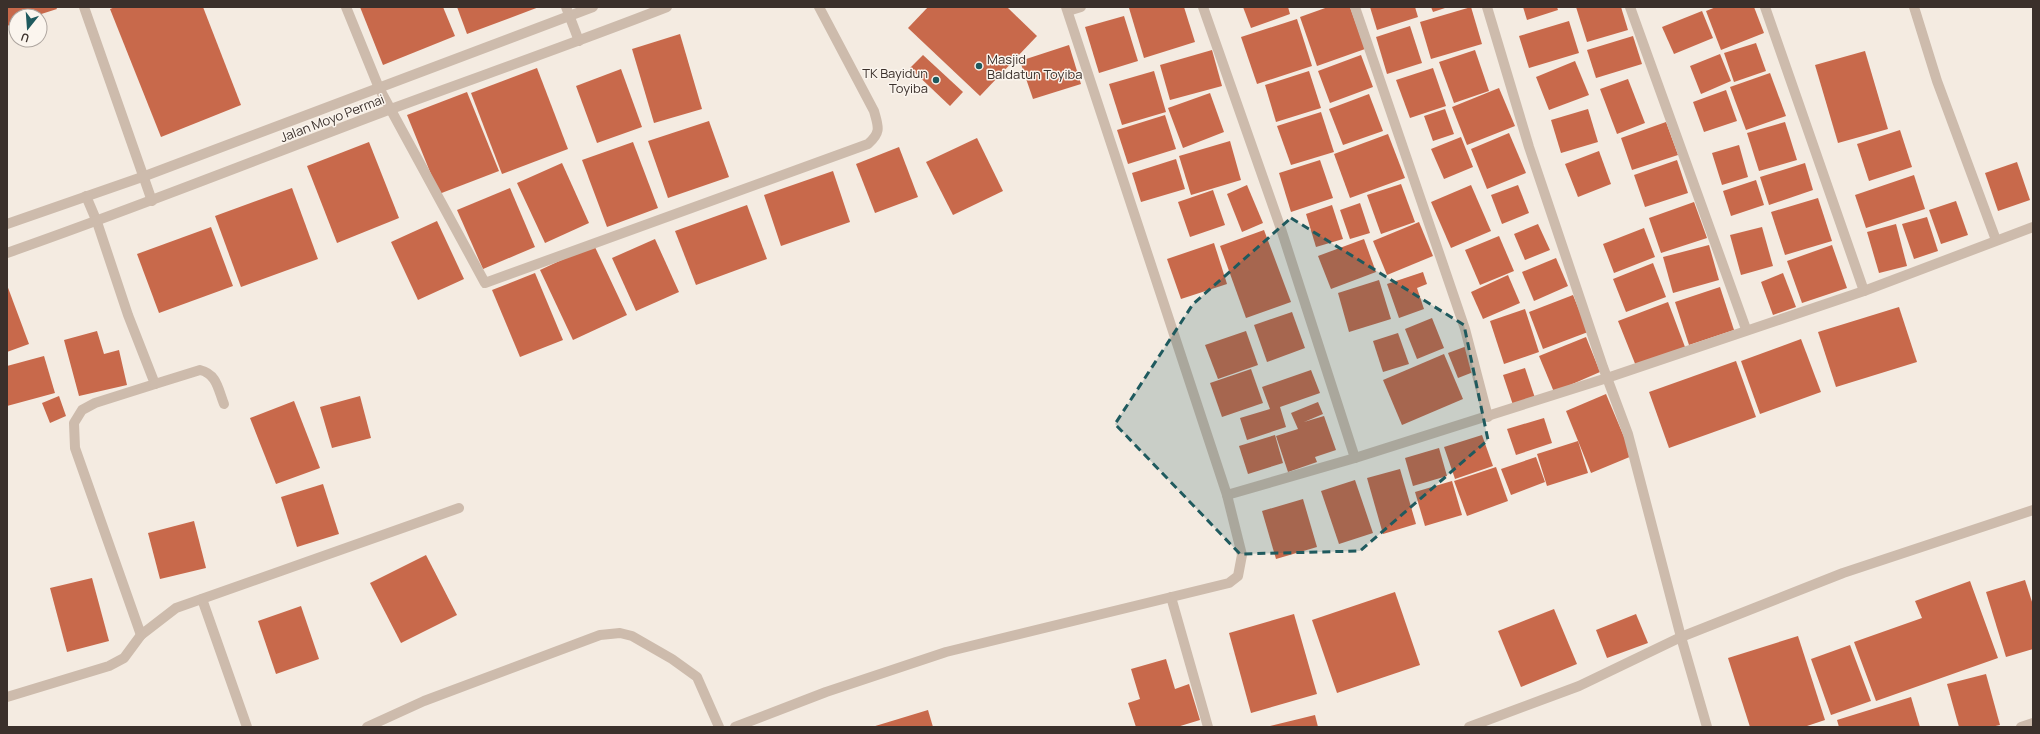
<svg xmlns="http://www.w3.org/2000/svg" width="2040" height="734" viewBox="0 0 2040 734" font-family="Manrope,sans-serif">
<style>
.building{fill:#c8694b}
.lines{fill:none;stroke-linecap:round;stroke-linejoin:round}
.minor{stroke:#cdbbac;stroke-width:10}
.marked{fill:#1f5a5e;fill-opacity:0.2;stroke:#1f5a5e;stroke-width:3;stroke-dasharray:8 5;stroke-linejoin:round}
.poi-dot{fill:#1f5a5e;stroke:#fbf5ee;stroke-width:1.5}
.labels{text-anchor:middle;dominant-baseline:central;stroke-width:3;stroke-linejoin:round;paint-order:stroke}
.poi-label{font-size:13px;fill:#3b302b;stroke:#fbf5ee;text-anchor:start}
.street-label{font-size:13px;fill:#3b302b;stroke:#fbf5ee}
</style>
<rect width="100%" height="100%" fill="#f4ebe1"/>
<g class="building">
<polygon points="7,7 56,7 57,9 35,16 16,16 16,23 7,26"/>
<polygon points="115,7 203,7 241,105 161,137 110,9"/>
<polygon points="360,7 443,7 455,36 383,65"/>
<polygon points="457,7 539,7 467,34"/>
<polygon points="928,7 1007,7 1037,36 980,96 908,28"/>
<polygon points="1134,7 1184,7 1195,42 1144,58 1129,8"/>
<polygon points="1243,7 1288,7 1290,14 1251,28"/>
<polygon points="1328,7 1350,7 1365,49 1317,66 1300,17"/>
<polygon points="1370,7 1415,7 1418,17 1377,30"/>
<polygon points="1431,7 1448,7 1433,12"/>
<polygon points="1471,7 1482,44 1431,59 1420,22"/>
<polygon points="1523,7 1557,7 1558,10 1527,20"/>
<polygon points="1576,7 1621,7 1628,30 1587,42"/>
<polygon points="1716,7 1754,7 1764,33 1721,50 1706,11"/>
<polygon points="1702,11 1713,38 1674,54 1662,27"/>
<polygon points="1124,16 1138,61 1099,73 1085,27"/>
<polygon points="1297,19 1312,66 1257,84 1241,37"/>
<polygon points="1569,21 1579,53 1529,68 1519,36"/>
<polygon points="1410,26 1422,63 1387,74 1376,37"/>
<polygon points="680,34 702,109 654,123 632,49"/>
<polygon points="1633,36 1642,64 1596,78 1587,50"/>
<polygon points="1756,43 1766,71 1734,82 1724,53"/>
<polygon points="1069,45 1081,84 1033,99 1020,61"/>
<polygon points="1212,50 1222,86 1170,100 1160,65"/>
<polygon points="1475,50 1489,91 1454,103 1439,62"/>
<polygon points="1865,51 1888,129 1838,143 1815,65"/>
<polygon points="1720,54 1731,81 1701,94 1690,66"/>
<polygon points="923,55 963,92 950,106 910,68"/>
<polygon points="1361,55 1373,87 1330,103 1318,71"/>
<polygon points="1575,61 1589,95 1549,110 1536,77"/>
<polygon points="537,68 568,149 502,174 471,93"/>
<polygon points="1433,68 1446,106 1410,118 1396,80"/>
<polygon points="621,69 642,127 597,143 576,86"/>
<polygon points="1154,71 1166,112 1122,125 1109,84"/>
<polygon points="1309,71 1321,108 1276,122 1265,85"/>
<polygon points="1770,73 1786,116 1746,130 1730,87"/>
<polygon points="1628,79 1645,123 1617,134 1600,89"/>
<polygon points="1499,88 1515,126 1467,145 1452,107"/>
<polygon points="1726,90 1737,121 1704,132 1693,102"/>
<polygon points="467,92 499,171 439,194 407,115"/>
<polygon points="1210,93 1224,132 1183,148 1168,108"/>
<polygon points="1369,94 1383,131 1343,145 1329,109"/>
<polygon points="1445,109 1454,134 1433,141 1424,116"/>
<polygon points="1588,109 1598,142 1561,153 1551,120"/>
<polygon points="1321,112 1334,152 1291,165 1277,126"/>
<polygon points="1165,115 1176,149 1128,164 1117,130"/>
<polygon points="709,121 729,177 668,198 648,141"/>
<polygon points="1666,122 1678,155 1632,170 1621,138"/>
<polygon points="1785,122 1797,160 1759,171 1747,133"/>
<polygon points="1900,130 1912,167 1869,181 1857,144"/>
<polygon points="1509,133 1526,173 1487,189 1471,149"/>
<polygon points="1388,134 1405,178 1350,198 1334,154"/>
<polygon points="1461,137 1473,167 1444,179 1431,149"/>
<polygon points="977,138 1003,191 953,215 926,162"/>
<polygon points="1230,141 1241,180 1191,195 1179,156"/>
<polygon points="369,142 399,218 337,243 307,166"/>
<polygon points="633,142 658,208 607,227 582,160"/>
<polygon points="1739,145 1748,177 1722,185 1712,153"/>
<polygon points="899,147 918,197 875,213 856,164"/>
<polygon points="1599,151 1611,184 1578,197 1565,164"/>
<polygon points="1176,159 1185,189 1141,202 1132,173"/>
<polygon points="1320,160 1333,198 1291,212 1279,173"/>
<polygon points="1677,160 1688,193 1645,207 1634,175"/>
<polygon points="2017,162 2030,200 1998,211 1985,173"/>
<polygon points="562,163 589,223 545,243 517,183"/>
<polygon points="1805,163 1813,190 1769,205 1760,177"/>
<polygon points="833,171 850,222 781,246 764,195"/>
<polygon points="1914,175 1925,209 1866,228 1855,195"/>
<polygon points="1756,180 1764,205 1731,216 1723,191"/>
<polygon points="1401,184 1415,222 1381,234 1367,195"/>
<polygon points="1247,185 1263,223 1242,232 1227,194"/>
<polygon points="1471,185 1491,231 1451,248 1431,202"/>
<polygon points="1518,185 1529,213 1502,224 1491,195"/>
<polygon points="292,188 318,259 241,287 215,216"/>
<polygon points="510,188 535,247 483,269 457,210"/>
<polygon points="1213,190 1225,225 1190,237 1178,202"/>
<polygon points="1818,198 1832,241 1785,255 1771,212"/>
<polygon points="1956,201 1968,235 1941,244 1929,210"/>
<polygon points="1694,202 1707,238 1661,253 1649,218"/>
<polygon points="1360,203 1370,233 1350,239 1340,210"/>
<polygon points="747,205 767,259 696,285 675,231"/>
<polygon points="1332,205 1343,239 1316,247 1306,214"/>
<polygon points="1927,217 1938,251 1914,259 1902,224"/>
<polygon points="437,221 464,279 418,300 391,242"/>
<polygon points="1419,222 1433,256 1387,275 1373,241"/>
<polygon points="1538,224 1550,250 1525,260 1514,234"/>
<polygon points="1896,224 1907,266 1879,273 1867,232"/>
<polygon points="211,227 233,286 159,313 137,254"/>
<polygon points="1762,227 1773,266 1741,275 1730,235"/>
<polygon points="1644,228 1655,257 1614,273 1603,244"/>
<polygon points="1264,230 1291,302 1246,318 1220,246"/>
<polygon points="1499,236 1514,271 1480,285 1465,250"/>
<polygon points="655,239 679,292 636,311 612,258"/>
<polygon points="1364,239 1376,272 1331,289 1318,256"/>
<polygon points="1214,243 1227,284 1181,299 1167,259"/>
<polygon points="594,245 627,315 573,340 540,270"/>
<polygon points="1709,245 1719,280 1673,293 1663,257"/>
<polygon points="1832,245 1847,288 1802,303 1787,261"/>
<polygon points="1556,258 1568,286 1534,301 1522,272"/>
<polygon points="1653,263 1666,297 1626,312 1613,279"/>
<polygon points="1423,272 1427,284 1417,288 1424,309 1399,318 1387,284"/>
<polygon points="535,273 563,340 520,357 492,290"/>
<polygon points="1783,273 1796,307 1773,315 1761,282"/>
<polygon points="1508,275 1520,303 1483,319 1471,292"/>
<polygon points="1379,280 1391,319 1349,332 1338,293"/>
<polygon points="7,285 29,344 7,352"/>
<polygon points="1720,287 1734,330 1689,345 1675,302"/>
<polygon points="1573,295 1588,332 1543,349 1529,312"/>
<polygon points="1668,302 1685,347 1636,366 1618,321"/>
<polygon points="1899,307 1917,362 1836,387 1818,332"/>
<polygon points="1525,309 1539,352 1504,364 1490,321"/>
<polygon points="1292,312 1305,348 1267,362 1254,325"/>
<polygon points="1432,318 1444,348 1417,359 1405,329"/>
<polygon points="97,331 104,354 119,350 127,385 79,396 64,340"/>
<polygon points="1246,331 1258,365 1218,379 1205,345"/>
<polygon points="1398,333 1409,364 1383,372 1373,341"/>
<polygon points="1586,337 1600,372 1554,392 1539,356"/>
<polygon points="1801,339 1821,392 1760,414 1741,361"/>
<polygon points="1467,346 1476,371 1458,378 1448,353"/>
<polygon points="1444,354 1463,399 1402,425 1383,380"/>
<polygon points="44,356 55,393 7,406 7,366"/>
<polygon points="1736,361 1756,417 1669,448 1649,392"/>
<polygon points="1525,368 1535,398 1513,405 1503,375"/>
<polygon points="1251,369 1263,403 1222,417 1210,383"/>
<polygon points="1311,370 1320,393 1280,407 1286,427 1247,440 1240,418 1270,409 1262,387"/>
<polygon points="1606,394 1632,456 1591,473 1566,411"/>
<polygon points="59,396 66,416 50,423 42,403"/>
<polygon points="360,396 371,438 332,448 320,407"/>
<polygon points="294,401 320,468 276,484 250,418"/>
<polygon points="1318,402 1323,414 1304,422 1324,416 1336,450 1315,457 1317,462 1288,472 1276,436 1298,429 1291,413"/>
<polygon points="1544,418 1552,443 1516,455 1507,429"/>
<polygon points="1275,435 1283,463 1248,474 1239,446"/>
<polygon points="1482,435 1493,466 1455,479 1444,447"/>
<polygon points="1578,441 1588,473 1547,486 1537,454"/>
<polygon points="1439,448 1447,476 1413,486 1405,458"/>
<polygon points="1536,457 1545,482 1511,495 1501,469"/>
<polygon points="1496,467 1508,501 1467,516 1454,481"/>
<polygon points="1400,469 1416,524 1383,534 1367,478"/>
<polygon points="1355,480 1373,533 1339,544 1321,491"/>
<polygon points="1452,481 1462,515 1425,526 1415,492"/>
<polygon points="323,484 339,534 297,547 281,497"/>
<polygon points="1303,499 1317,547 1276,559 1262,511"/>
<polygon points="194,521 206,568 160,579 148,533"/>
<polygon points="426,555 457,615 401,643 370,583"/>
<polygon points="92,578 109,641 67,652 50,588"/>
<polygon points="2025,580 2033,605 2033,649 2006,657 1986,592"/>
<polygon points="1970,581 1998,658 1876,701 1854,642 1922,618 1915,601"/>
<polygon points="1395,592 1420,665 1337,693 1312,620"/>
<polygon points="301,606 319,659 276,674 258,621"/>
<polygon points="1554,609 1577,664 1521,687 1498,631"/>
<polygon points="1294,614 1317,694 1251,713 1229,633"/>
<polygon points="1636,614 1648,643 1607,658 1596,630"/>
<polygon points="1798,636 1825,720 1804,727 1750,727 1728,658"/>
<polygon points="1850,645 1871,701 1831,715 1811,659"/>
<polygon points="1166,659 1175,689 1189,684 1200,720 1177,727 1136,727 1128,703 1140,699 1131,669"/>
<polygon points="1986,674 2000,725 1991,727 1959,727 1947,684"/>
<polygon points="1911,697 1920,727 1839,727 1837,720"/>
<polygon points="928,710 933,727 872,727"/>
<polygon points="1315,715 1318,727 1270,727 1270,726"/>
</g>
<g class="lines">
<g class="minor">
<polyline points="84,7 152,201"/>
<path d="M346 7 379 88 485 283 868 144C882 132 878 126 874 111L819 7"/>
<polyline points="566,7 579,41"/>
<polyline points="1203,7 1281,229 1355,458"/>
<polyline points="1355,7 1465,329 1488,417"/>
<polyline points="1487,7 1529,147 1603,367 1628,434 1681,637 1707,727"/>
<polyline points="1630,7 1746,329"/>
<polyline points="1765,7 1864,291"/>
<polyline points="1914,7 1937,81 1996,240"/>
<polyline points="1068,11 1081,7"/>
<polyline points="86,196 97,222 128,315 155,384 95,403 82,410 74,423 75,448 141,635 176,608 459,508"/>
<polyline points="7,224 145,176 593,7"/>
<path d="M7 253C136 208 263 157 391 109 483 75 575 43 667 7"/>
<path d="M155 384 200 370C217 374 218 389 224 404"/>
<polyline points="1227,495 1355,458 1607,378 1864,291 2033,227"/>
<polyline points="1171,597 1208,727"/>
<polyline points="202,599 247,727"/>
<polyline points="7,697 109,666 124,658 141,635"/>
<polyline points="367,727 424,701 600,635 620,633 632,636 672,659 697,677 719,727"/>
<polyline points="735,727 826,692 946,652 1229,583 1238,576 1242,555 1227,495 1066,7"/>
<polyline points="1469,727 1579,686 1681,637 1843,573 2033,510"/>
<polyline points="2021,727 2033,723"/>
</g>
</g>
<path class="marked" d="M1291 218 1464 325 1488 440 1360 551 1240 554 1115 424 1193 304Z"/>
<g class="poi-dot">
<circle cx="979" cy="66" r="4"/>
<circle cx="936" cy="80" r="4"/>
</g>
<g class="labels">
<g class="poi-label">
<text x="987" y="59">Masjid<tspan x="987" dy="15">Baldatun Toyiba</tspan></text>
<text x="928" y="73" text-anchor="end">TK Bayidun<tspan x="928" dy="15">Toyiba</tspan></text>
</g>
<g class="street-label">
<text transform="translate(332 118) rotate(-21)">Jalan Moyo Permai</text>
</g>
</g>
<rect width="2040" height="734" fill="none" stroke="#3b302b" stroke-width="16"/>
<g transform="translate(28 28) rotate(197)"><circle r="19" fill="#fbf5ee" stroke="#aea6a0"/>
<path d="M0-3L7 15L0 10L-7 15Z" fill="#1f5a5e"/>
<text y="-6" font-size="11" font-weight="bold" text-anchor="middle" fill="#3b302b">U</text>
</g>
</svg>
